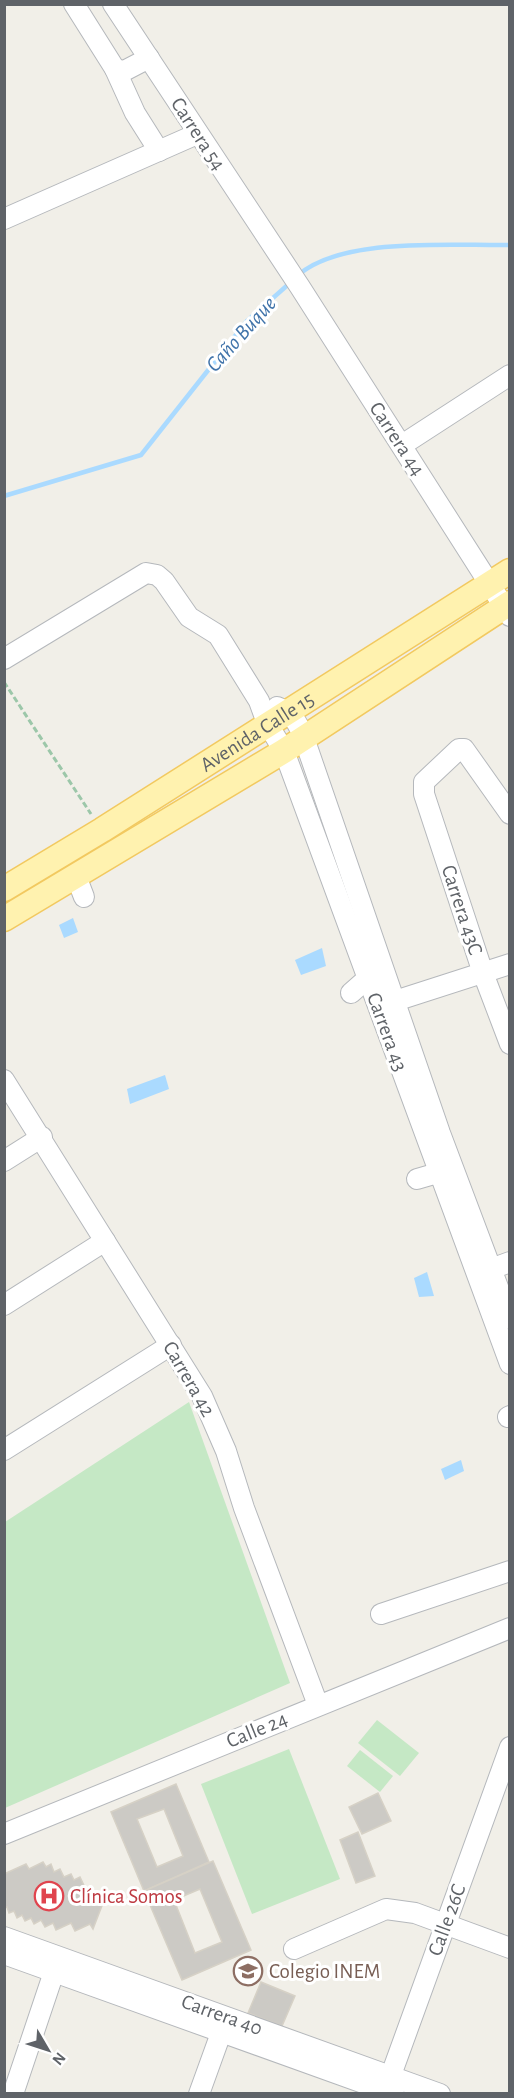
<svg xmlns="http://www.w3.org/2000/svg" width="514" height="2098" viewBox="0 0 514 2098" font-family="'Alegreya Sans',sans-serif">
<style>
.green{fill:#c5e8c5}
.water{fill:#aadaff}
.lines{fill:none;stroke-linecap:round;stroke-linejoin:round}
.stream{stroke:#aadaff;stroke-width:4.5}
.building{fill:#cccac5;stroke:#d6d1c6;stroke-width:1.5;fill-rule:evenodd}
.minor-casing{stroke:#b5b8bc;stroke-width:22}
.major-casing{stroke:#f2c960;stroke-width:27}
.path{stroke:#9cc7a9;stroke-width:3;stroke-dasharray:6 3;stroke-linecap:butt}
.minor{stroke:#fff;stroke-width:20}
.major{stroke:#fff2af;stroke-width:24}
.labels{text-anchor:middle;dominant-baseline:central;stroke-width:6;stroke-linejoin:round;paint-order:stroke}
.street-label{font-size:21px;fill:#5f6368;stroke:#fff}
.health-label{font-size:21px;fill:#be3a42;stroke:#fff;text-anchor:start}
.education-label{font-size:21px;fill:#785e54;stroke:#fff;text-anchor:start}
.water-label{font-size:22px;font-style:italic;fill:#4174aa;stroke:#fff}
</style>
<rect width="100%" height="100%" fill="#f1efe8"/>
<g class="green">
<polygon points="189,1402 290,1683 5,1808 5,1522"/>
<polygon points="377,1720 419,1753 400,1776 358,1743"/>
<polygon points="289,1749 340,1879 252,1914 201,1784"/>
<polygon points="360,1750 393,1776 380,1792 347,1766"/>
</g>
<g class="water">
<polygon points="73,918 78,932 64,938 59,925"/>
<polygon points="322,948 326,966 301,975 295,960"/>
<polygon points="165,1075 169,1089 130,1104 127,1089"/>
<polygon points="427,1272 434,1296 419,1297 414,1278"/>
<polygon points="461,1460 464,1471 445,1480 441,1469"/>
</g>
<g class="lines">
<g class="stream">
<path d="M297 276C342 236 451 246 510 245"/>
<polyline points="4,496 141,455 247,321 291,282"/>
</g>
</g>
<g class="building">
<path d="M176 1784 209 1862 144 1891 111 1812ZM164 1809 183 1856 157 1867 137 1819Z"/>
<polygon points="378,1793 391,1821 362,1834 349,1807"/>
<polygon points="358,1832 375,1876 356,1883 340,1840"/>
<path d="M213 1861 251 1950 182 1980 144 1891ZM200 1889 222 1942 195 1953 174 1900Z"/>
<polygon points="43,1862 46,1867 51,1864 54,1872 60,1869 64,1877 71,1874 74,1880 80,1877 88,1894 100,1897 103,1903 93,1929 90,1924 75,1931 71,1923 56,1930 53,1923 45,1927 41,1920 34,1924 31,1918 25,1921 22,1915 17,1918 14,1911 9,1913 7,1907 4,1908 4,1874 26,1864 29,1869"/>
<polygon points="261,1982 295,1996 282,2026 248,2013"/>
</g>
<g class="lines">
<g class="minor-casing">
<g id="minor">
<polyline points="74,4 115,69 124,71 149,58"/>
<polyline points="113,4 300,287 510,616"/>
<polyline points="115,69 135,113 159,151"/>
<polyline points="4,219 197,134"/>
<polyline points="402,445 510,375"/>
<polyline points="4,659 146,573 157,575 164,581 189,617 218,635 259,701 267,723 284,751 510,1364"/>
<path d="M277 707C292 712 298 723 304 738L440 1133 510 1319"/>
<polyline points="510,814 464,749 459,749 424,782 424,794 483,973 510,1044"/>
<polyline points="76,876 84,897"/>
<polyline points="351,993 368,978"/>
<polyline points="395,1001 510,964"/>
<polyline points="4,1080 202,1396 226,1451 244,1508 318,1705"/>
<polyline points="4,1161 42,1137"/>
<polyline points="417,1179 448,1170"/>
<polyline points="491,1269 510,1262"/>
<polyline points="4,1305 105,1241"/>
<polyline points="508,1417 510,1416"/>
<polyline points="4,1450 171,1345"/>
<polyline points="381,1614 510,1571"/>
<polyline points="4,1834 510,1628"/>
<polyline points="4,1937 440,2094"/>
<polyline points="294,1949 386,1909 415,1913 510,1948"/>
<polyline points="4,1954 394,2094"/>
<polyline points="387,2086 510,1747"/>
<polyline points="13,2094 54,1972"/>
<polyline points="199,2094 225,2022"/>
</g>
</g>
<g class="major-casing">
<g id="major">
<path id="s1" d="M4 889 102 830 510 571"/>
<polyline points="4,919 284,751 510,603"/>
</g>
</g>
<polyline class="path" points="4,682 91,814"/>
<use href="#minor" class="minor"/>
<use href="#major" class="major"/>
</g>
<defs>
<g id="hospital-ring" transform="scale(1.5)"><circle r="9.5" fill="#fff" stroke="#e0444e" stroke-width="1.5"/><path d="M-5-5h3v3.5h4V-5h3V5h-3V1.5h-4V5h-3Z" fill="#e0444e"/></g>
<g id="school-ring" transform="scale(1.5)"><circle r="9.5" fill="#fff" stroke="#8d6e63" stroke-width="1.5"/><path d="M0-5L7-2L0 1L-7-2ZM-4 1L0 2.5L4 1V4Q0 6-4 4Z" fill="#8d6e63"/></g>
</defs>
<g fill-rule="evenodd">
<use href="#hospital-ring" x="49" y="1896"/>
<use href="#school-ring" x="248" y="1971"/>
</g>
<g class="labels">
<g class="street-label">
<text transform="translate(198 134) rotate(57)">Carrera 54</text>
<text transform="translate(397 439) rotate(57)">Carrera 44</text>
<text stroke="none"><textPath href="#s1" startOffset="298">Avenida Calle 15</textPath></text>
<text transform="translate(462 910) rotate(72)">Carrera 43C</text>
<text transform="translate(387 1032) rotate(70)">Carrera 43</text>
<text transform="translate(189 1379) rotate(60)">Carrera 42</text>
<text transform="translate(257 1730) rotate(-22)">Calle 24</text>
<text transform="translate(447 1920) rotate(-70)">Calle 26C</text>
<text transform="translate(222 2015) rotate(20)">Carrera 40</text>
</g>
<g class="health-label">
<text x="70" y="1896">Clínica Somos</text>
</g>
<g class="education-label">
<text x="269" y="1971">Colegio INEM</text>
</g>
<g class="water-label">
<text transform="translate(241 334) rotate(-48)">Caño Buque</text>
</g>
</g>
<rect width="514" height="2098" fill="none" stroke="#5f6368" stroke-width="12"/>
<g transform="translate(48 2050) rotate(129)" stroke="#ffffff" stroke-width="4.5" paint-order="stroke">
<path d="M0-4.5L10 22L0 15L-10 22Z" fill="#5f6368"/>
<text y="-9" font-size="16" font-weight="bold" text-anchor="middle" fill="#5f6368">N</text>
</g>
</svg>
